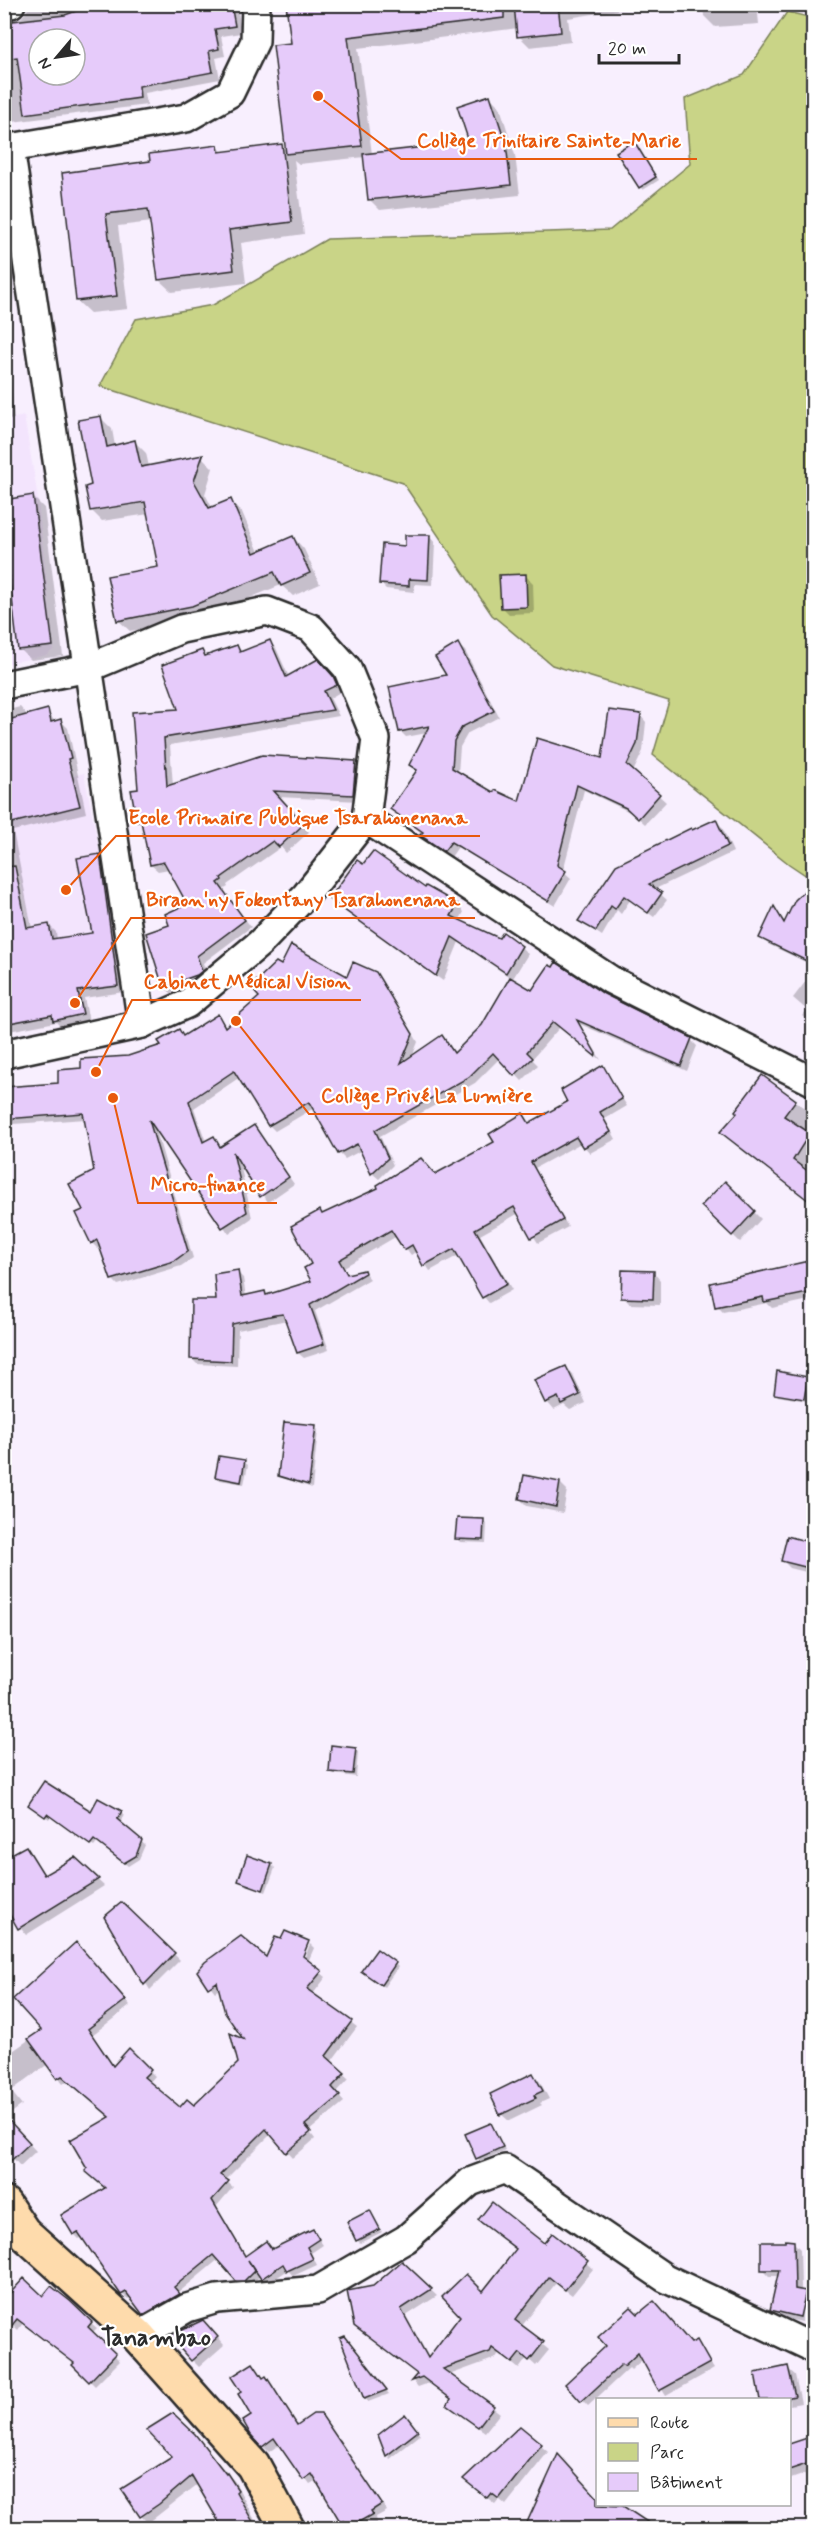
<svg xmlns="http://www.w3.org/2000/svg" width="818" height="2533" viewBox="0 0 818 2533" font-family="Mynerve,sans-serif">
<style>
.built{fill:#f3e4fd}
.green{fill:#c9d487;stroke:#7a8059;stroke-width:1.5}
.shadow{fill:#0003;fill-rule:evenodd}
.building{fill:#e6cbfa;stroke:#2b2b2b;stroke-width:1.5;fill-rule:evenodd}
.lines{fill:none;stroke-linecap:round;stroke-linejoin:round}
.minor-casing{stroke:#2b2b2b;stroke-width:32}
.major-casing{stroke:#2b2b2b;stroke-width:38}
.minor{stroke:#fff;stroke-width:27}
.major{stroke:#fedbac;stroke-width:33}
.labels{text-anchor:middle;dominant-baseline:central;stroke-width:4.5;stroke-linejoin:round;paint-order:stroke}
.district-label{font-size:24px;font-weight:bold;fill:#2b2b2b;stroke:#fff}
.leader{fill:none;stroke:#e8590c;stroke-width:2}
.callout-dot{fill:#e8590c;stroke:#fff;stroke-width:2}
.callout-label{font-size:20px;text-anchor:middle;font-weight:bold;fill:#e8590c;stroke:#fff;stroke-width:4.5;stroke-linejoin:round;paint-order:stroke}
</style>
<rect width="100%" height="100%" fill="#f8effe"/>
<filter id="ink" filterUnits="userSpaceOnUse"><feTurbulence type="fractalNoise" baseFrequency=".0167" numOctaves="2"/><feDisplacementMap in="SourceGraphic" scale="12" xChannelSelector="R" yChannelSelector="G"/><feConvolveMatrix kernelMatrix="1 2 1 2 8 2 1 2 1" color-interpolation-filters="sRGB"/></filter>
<g filter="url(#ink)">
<g class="built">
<polygon points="24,416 37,492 54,649 47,655 5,664 5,420"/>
<polygon points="84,773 121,961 34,979 36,943 5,816 4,793"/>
</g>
<polygon class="green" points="787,12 813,18 813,880 789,864 653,755 669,701 552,665 492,615 403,483 100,386 136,319 213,305 327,239 610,230 690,164 685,99 744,75"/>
<g class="shadow">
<path d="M28 4H237L241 33 221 36 225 56 216 58 220 79 145 93 147 105 4 123V21L21 18 27 11ZM39 39H75V75H39Z"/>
<polygon points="288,4 657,4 568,18 571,42 530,47 519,36 518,28 358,48 372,154 471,143 490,97 500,107 515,155 520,195 380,210 370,200 365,157 299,164 294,160 304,234 241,243 246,283 172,292 159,280 152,222 118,226 128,309 90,313 77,301 64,174 152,162 217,146 224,153 281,146 288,152 293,45"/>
<polygon points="703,4 757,4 759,24 715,27 704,16"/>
<polygon points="634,143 659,180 643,190 640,187"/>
<polygon points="4,217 8,232 12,237 19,280 4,282"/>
<polygon points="4,361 10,366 14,419 4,421"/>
<polygon points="101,418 112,429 115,446 135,442 146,453 149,467 202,457 213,468 205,494 213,509 230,501 242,512 259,552 293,537 304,549 320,584 293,596 281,585 203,617 130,631 118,620 160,568 149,514 102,521 91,510"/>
<polygon points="33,497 44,508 63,656 31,660 20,649 6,536 4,537 4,502"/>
<polygon points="430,537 435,543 433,585 415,584 414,592 386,589 380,583 407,547"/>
<polygon points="526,576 533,583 534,613 509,614 502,607"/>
<polygon points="269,641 276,648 289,677 324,668 340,685 342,691 330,698 339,716 170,745 173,786 355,763 362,769 359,801 278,797 309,832 286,853 281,847 227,885 228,887 223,890 251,927 203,963 208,978 203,982 171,993 164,987 171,926 189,905 169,869 158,871 151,865 143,826 138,821 139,791 134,713 180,710 202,651 207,657 237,646 243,653"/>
<polygon points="458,645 465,651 499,717 468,733 460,747 458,773 494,794 520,804 603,760 640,715 646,722 643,751 633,772 666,802 645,824 634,814 584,790 563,871 571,878 555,906 458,847 451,857 392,809 417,772 411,765 427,733 406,737 400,731 448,676"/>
<polygon points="20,707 28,716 47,711 56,723 61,721 68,728 86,813 13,831 32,928 49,925 56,932 57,940 93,934 100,855 107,862 124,992 84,998 89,1021 61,1027 56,1022 4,1032 4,711"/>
<polygon points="716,821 722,827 733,852 655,889 667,900 654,917 630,900 621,914 617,910 602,936 580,921 692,832"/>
<polygon points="425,890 457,905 464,912 459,921 521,947 528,954 512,980 532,992 603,995 691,1040 697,1046 687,1071 580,1024 601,1060 560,1027 532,1059 538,1065 522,1081 500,1058 475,1083 380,1136 393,1165 379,1179 373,1174 362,1150 345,1159 339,1153 314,1108 275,1131 269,1125 240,1077 194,1108 206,1142 214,1138 222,1147 254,1127 294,1184 268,1202 239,1159 252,1218 229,1234 155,1127 193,1258 181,1266 118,1285 112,1279 101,1248 98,1249 92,1243 85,1210 95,1172 86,1119 13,1124 7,1118 7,1113 4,1113 4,1088 60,1084 83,1070 163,1046 178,1031 184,1037 218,1016 227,1027 348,978 375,973 382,980 418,1042 412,1057 442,1037 455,1054 483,1026 511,978 459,942 443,981 331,899"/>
<polygon points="799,895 814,905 814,966 768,944 761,938 775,909 786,923"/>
<polygon points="806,981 814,986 814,1026 802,1016 807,1010 793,998"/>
<polygon points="602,1067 627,1106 605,1119 616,1139 590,1153 581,1143 535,1168 568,1227 538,1243 519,1213 480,1235 512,1290 489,1303 484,1297 459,1255 430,1271 417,1251 411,1255 397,1236 344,1267 349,1275 364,1272 370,1279 315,1311 329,1350 304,1358 298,1353 287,1320 238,1330 237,1366 197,1364 191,1358 218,1302 237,1272 243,1278 246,1297 265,1293 268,1296 314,1282 313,1265 323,1215 435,1175 496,1143 522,1115 530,1124 569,1102"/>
<polygon points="762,1077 814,1115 814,1203 728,1137 739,1113"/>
<polygon points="725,1183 761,1219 740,1242 703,1206"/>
<polygon points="814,1261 814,1299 772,1308 767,1303 723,1312 717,1306 712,1284"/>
<polygon points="653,1272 660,1280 660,1305 630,1304 623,1297"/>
<polygon points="566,1367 573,1374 586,1403 570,1410 564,1405 554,1410 547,1402 536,1381"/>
<polygon points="807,1378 810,1381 807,1401 778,1396 775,1393"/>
<polygon points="315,1427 318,1430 312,1488 283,1478 279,1475"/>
<polygon points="244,1462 248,1465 244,1484 220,1480 217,1476"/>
<polygon points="560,1483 567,1490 563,1513 527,1506 520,1499"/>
<polygon points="484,1521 487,1524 486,1543 460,1542 457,1539"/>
<polygon points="788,1538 814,1544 814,1574 790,1568 783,1561"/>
<polygon points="355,1749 358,1752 356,1777 334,1774 330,1771"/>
<polygon points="33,1808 91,1814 121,1812 124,1815 120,1823 145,1845 139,1859 128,1866 98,1842 94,1847 51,1816 49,1819"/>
<polygon points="26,1848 46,1876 75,1859 104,1886 26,1935 15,1921 4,1927 4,1860"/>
<polygon points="272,1865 275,1868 266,1892 240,1880"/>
<polygon points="122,1904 180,1960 150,1990 106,1918"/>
<polygon points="286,1933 309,1943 299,1962 302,1964 310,1944 314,1948 308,1962 326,1977 313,1994 357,2027 331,2062 349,2079 336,2093 344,2102 309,2131 315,2139 293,2158 271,2134 225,2180 233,2187 216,2207 246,2257 266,2243 273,2250 313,2231 323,2245 311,2253 317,2265 293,2276 288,2270 267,2284 260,2276 249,2286 243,2286 219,2259 178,2293 184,2300 150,2319 131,2296 128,2299 122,2294 83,2237 79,2239 74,2234 63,2216 107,2189 87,2171 89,2169 72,2141 112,2118 68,2080 63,2084 48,2064 11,2091 22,2105 5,2118 36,2151 20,2166 11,2156 4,2161 4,2057 43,2030 15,1999 76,1944 130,2006 92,2035 114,2067 129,2051 155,2076 149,2083 180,2109 187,2101 194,2107 240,2064 233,2036 247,2042 227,2013 220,1988 215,1992 199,1971 206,1963 241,1938 267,1959 275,1939 282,1941"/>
<polygon points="395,1964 398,1967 384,1987 366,1974"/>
<polygon points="533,2074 540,2082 549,2099 540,2103 542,2105 509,2121 501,2114 492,2095"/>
<polygon points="491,2124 505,2150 481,2161 478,2158"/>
<polygon points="370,2212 382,2232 360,2243 357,2240"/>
<polygon points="553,2235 593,2269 572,2295 556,2283 521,2327 549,2350 536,2366 527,2358 519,2369 499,2353 496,2358 449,2375 500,2413 485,2432 455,2411 449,2405 452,2400 429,2383 418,2387 413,2381 418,2374 355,2326 374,2288 402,2263 437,2296 406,2316 430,2359 483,2293 544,2245"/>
<polygon points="793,2242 800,2249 802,2322 779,2317 772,2310 779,2276 769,2276 762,2269"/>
<polygon points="43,2298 91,2323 97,2328 92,2333 120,2361 95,2386 74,2365 76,2363 23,2323 18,2330 4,2316"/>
<polygon points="639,2316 691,2345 696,2342 714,2369 666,2396 643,2359 631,2370 629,2368 588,2406 567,2384"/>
<polygon points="210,2329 224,2345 199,2367 192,2360"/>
<polygon points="348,2341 389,2394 368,2402 365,2398"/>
<polygon points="253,2365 264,2379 272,2384 298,2426 321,2416 327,2422 387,2511 376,2517 378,2528 348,2528 342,2523 317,2481 310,2485 280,2444 269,2452 263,2446 243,2392"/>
<polygon points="787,2368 795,2375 801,2403 790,2405 790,2400 762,2400"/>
<polygon points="408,2419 420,2435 390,2459 379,2436"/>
<polygon points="520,2428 548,2452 506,2505 499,2499 495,2504 472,2486"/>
<polygon points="194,2435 235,2482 259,2528 225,2528 198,2484 148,2523 141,2516 175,2457"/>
<polygon points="812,2438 814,2471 791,2479 790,2446"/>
<polygon points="814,2512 814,2525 811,2525 806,2520 805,2513"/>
</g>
<g class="building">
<path d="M96 4H231L235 26 215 29 219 49 209 51 213 72 139 86 140 98 25 114 17 57 4 59V22L65 15ZM39 39H75V75H39Z"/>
<polygon points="286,4 504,4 504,18 348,37 362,146 286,154 273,45 291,43"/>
<polygon points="514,4 558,4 561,32 517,37"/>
<polygon points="490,95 506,144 511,185 368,200 363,154 469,142 457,106"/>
<polygon points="634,141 656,177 639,188 616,152"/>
<polygon points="282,144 292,222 229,230 234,270 158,280 148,209 106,214 117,296 76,301 62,173 150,161 149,154 218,145 219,152"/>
<polygon points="101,416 107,447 135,440 141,467 203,455 194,481 209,508 231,499 254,553 293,536 310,573 281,586 274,572 192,606 117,621 107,576 158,567 145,502 90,511 85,487 91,485 78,420"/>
<polygon points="33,495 53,646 18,650 4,532 4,500"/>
<polygon points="405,535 430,535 428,580 409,579 409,586 379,584 382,544 405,546"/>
<polygon points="526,574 527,607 501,608 499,575"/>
<polygon points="270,640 286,677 318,659 333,676 337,685 324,691 333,710 164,738 167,786 262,755 356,761 353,795 274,791 304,824 279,847 273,841 221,878 222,880 218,883 245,920 197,956 202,971 197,975 163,987 146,933 169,925 165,914 187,904 164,862 150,865 141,821 137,822 131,790 138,789 132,712 178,709 162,665 202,650 205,656 237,645 240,652"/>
<polygon points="458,643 494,711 462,727 454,741 452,768 493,792 495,790 519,801 537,738 602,758 609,710 641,714 637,744 627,765 660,794 638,819 626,808 577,785 557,865 566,871 548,901 451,842 444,851 420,835 423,832 390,809 417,770 409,765 429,726 399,732 389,687 446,675 435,657"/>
<polygon points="48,709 51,722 61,719 71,758 68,759 80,806 4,825 4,751 11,749 4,721"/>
<polygon points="716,819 728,846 649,884 662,893 648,913 624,896 615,909 611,906 596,931 578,921 616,865 691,828 692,830"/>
<polygon points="373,851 425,888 426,886 458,904 451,916 499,938 503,932 522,946 506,973 452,937 436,976 329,899 357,860 363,864"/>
<polygon points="100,854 118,986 78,991 83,1014 53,1021 52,1015 4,1024 4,867 15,866 27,928 49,924 52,939 92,933 77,858"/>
<polygon points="813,883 813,964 759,938 774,906 784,923 795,900"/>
<polygon points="291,945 347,976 353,962 376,972 413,1034 401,1063 442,1035 454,1053 482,1025 510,977 532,990 549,965 553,967 556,962 604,994 692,1038 681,1066 577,1020 596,1054 595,1056 553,1022 527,1052 533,1058 514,1076 493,1053 469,1077 375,1130 388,1158 371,1174 357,1144 338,1154 309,1102 268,1126 234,1071 189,1101 203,1142 214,1136 220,1147 254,1125 289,1177 260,1197 233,1152 247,1212 222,1228 149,1120 188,1251 174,1261 111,1280 97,1240 91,1244 76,1213 83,1210 69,1184 94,1171 83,1113 6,1119 4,1087 58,1083 58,1070 81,1068 81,1059 128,1056 161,1045 158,1041 179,1029 183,1036 218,1014 225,1027 259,997 250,987 276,962 281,965"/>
<polygon points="603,1065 622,1099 600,1112 611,1132 583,1148 576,1137 531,1162 563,1220 531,1238 514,1207 475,1229 507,1284 482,1298 454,1249 423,1266 412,1245 404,1250 391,1230 339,1260 347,1274 364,1270 365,1273 310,1305 324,1344 297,1353 283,1314 275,1315 232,1324 231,1361 190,1359 191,1300 216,1300 214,1274 238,1270 242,1296 265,1291 266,1295 311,1281 304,1268 311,1264 291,1226 320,1210 322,1214 378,1188 377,1185 421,1158 435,1174 494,1142 489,1134 523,1113 529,1123 567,1102 561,1090"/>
<polygon points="762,1075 796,1100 784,1116 810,1133 793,1160 813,1175 813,1204 720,1132 737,1113 735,1111"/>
<polygon points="725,1181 755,1211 732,1236 701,1206"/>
<polygon points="813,1260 813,1292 764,1302 763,1297 715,1307 710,1283"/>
<polygon points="622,1270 654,1271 653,1299 621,1298"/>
<polygon points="566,1366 580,1395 561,1404 558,1397 545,1403 534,1380"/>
<polygon points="777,1371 808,1377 804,1399 774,1394"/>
<polygon points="284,1422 316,1425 309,1485 278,1476"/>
<polygon points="219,1456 245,1460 241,1482 215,1477"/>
<polygon points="524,1475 560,1482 556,1507 519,1499"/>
<polygon points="457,1518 484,1519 483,1540 455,1539"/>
<polygon points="787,1536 813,1543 813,1569 781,1561"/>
<polygon points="331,1745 356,1748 353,1774 329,1772"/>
<polygon points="44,1781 91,1811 98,1798 122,1811 117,1819 142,1840 136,1856 124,1863 94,1840 90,1845 47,1814 45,1817 28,1805"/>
<polygon points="26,1846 44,1875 75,1857 99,1879 18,1929 4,1904 4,1858"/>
<polygon points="247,1855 272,1864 263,1890 238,1881"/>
<polygon points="122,1902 175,1953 144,1985 104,1917"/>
<polygon points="285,1931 309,1941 303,1956 322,1971 307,1989 352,2021 326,2056 345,2073 332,2087 340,2096 305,2125 311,2132 286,2153 266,2129 220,2175 229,2181 212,2200 245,2256 266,2241 272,2249 313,2229 319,2239 307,2247 313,2259 287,2271 283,2264 261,2279 248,2260 254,2271 244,2281 236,2281 213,2255 174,2287 180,2294 143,2315 126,2292 121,2295 78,2232 73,2235 61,2215 105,2188 85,2171 87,2169 70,2140 110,2117 62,2076 57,2079 28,2039 41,2030 13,1999 76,1942 126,2000 88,2029 113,2066 129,2048 151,2070 144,2077 180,2107 187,2099 194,2105 238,2063 230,2033 243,2039 225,2013 217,1982 208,1988 197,1971 205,1962 241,1936 266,1957 275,1937 281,1939"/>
<polygon points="377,1949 396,1963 381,1985 361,1971"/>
<polygon points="533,2073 543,2091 534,2095 536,2098 500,2115 490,2094"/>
<polygon points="4,2115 30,2143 4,2167"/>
<polygon points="491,2123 503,2147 476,2159 465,2134"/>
<polygon points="492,2202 544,2243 552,2233 588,2261 565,2290 549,2277 515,2320 544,2342 529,2361 520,2353 512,2363 492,2348 490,2352 443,2369 494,2406 478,2427 447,2405 451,2399 422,2377 411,2381 417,2374 354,2326 347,2291 373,2286 402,2261 432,2289 401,2309 428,2358 460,2316 442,2297 466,2274 483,2291 516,2249 478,2220"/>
<polygon points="370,2210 380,2229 356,2241 347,2222"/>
<polygon points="785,2240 794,2241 795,2289 806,2291 800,2317 770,2310 779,2270 761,2270 761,2242 785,2242"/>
<polygon points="24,2278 43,2296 51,2286 70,2301 92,2322 88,2327 116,2354 89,2382 72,2365 74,2363 17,2319 4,2335 4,2300"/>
<polygon points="654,2301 691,2343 697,2340 710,2363 659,2391 638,2353 624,2366 622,2364 581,2402 565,2384 606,2346 598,2337 631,2307 638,2314"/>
<polygon points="203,2320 218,2337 191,2361 169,2336"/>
<polygon points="345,2336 387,2390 364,2399 340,2338"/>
<polygon points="253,2363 263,2378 266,2376 297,2425 313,2414 321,2414 382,2504 371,2511 373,2514 348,2528 343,2521 341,2523 312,2474 303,2480 274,2438 262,2447 251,2435 243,2421 251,2416 238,2394 241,2392 231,2377"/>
<polygon points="788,2366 795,2396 777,2400 760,2400 755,2373"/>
<polygon points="173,2413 195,2434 226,2474 227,2473 238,2490 236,2492 257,2529 223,2529 192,2476 159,2504 140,2517 121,2489 172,2457 146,2430"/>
<polygon points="405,2414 418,2431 386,2456 378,2435"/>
<polygon points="520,2426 542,2444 499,2499 491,2493 487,2498 463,2479"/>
<polygon points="813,2436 813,2462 789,2470 789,2444"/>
<polygon points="558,2454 597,2497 597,2505 623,2506 658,2529 524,2529"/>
</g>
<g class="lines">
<g class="minor-casing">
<g id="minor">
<polyline points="4,5 11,4"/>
<polyline points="4,149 186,118 230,93 255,41 256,4"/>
<polyline points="4,685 88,668 181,629 267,611 311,628 347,668 376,739 366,819 306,895 260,943 187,1004 142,1024"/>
<polyline points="366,819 611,980 814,1082"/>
<polyline points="4,1054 142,1024 10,148"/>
<polyline points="138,2336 187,2308 217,2299 318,2290 406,2239 470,2182 505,2169 665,2278 809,2346 814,2350"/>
</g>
</g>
<g class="major-casing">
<polyline id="major" points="4,2204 23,2232 138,2336 253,2465 287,2528"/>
</g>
<use href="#minor" class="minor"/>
<use href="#major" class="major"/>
</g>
</g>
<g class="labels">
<g class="district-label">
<text x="156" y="2338">Tanambao</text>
</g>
</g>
<path class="leader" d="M318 96L401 159H697M66 890L116 836H480M75 1003L131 918H475M96 1072L132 1000H361M236 1021L309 1114H545M113 1098L138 1203H277"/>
<g class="callout-dot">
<circle cx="318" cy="96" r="6"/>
<circle cx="66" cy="890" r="6"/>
<circle cx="75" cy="1003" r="6"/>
<circle cx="96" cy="1072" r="6"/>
<circle cx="236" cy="1021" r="6"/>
<circle cx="113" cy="1098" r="6"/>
</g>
<g class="callout-label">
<text x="549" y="147">Collège Trinitaire Sainte-Marie</text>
<text x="298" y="824">Ecole Primaire Publique Tsarahonenana</text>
<text x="303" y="906">Biraon'ny Fokontany Tsarahonenana</text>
<text x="247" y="988">Cabinet Médical Vision</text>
<text x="427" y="1102">Collège Privé La Lumière</text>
<text x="208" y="1191">Micro-finance</text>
</g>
<rect width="818" height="2533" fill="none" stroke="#fff" stroke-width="24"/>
<rect x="12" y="12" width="794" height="2509" fill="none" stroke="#2b2b2b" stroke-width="2" filter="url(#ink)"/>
<rect x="596" y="2398" width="195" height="108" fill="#ffffff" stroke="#aaaaaa" stroke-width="1.5"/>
<rect x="608" y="2418" width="30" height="9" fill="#fedbac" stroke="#aaaaaa" stroke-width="1.5"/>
<text x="650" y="2428" font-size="18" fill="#2b2b2b">Route</text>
<rect x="608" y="2443" width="30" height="18" fill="#c9d487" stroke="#aaaaaa" stroke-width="1.5"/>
<text x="650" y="2458" font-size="18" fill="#2b2b2b">Parc</text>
<rect x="608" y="2473" width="30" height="18" fill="#e6cbfa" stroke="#aaaaaa" stroke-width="1.5"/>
<text x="650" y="2488" font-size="18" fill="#2b2b2b">Bâtiment</text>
<g transform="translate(57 57) rotate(241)"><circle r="28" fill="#ffffff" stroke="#aaaaaa" stroke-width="1.5"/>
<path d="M0-4.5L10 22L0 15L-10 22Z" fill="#2b2b2b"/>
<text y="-9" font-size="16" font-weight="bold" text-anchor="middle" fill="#2b2b2b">N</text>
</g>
<path d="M599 54v9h80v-9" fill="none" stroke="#2b2b2b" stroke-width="3"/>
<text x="608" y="54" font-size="18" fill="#2b2b2b" stroke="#ffffff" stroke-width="4.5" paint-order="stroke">20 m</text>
</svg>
